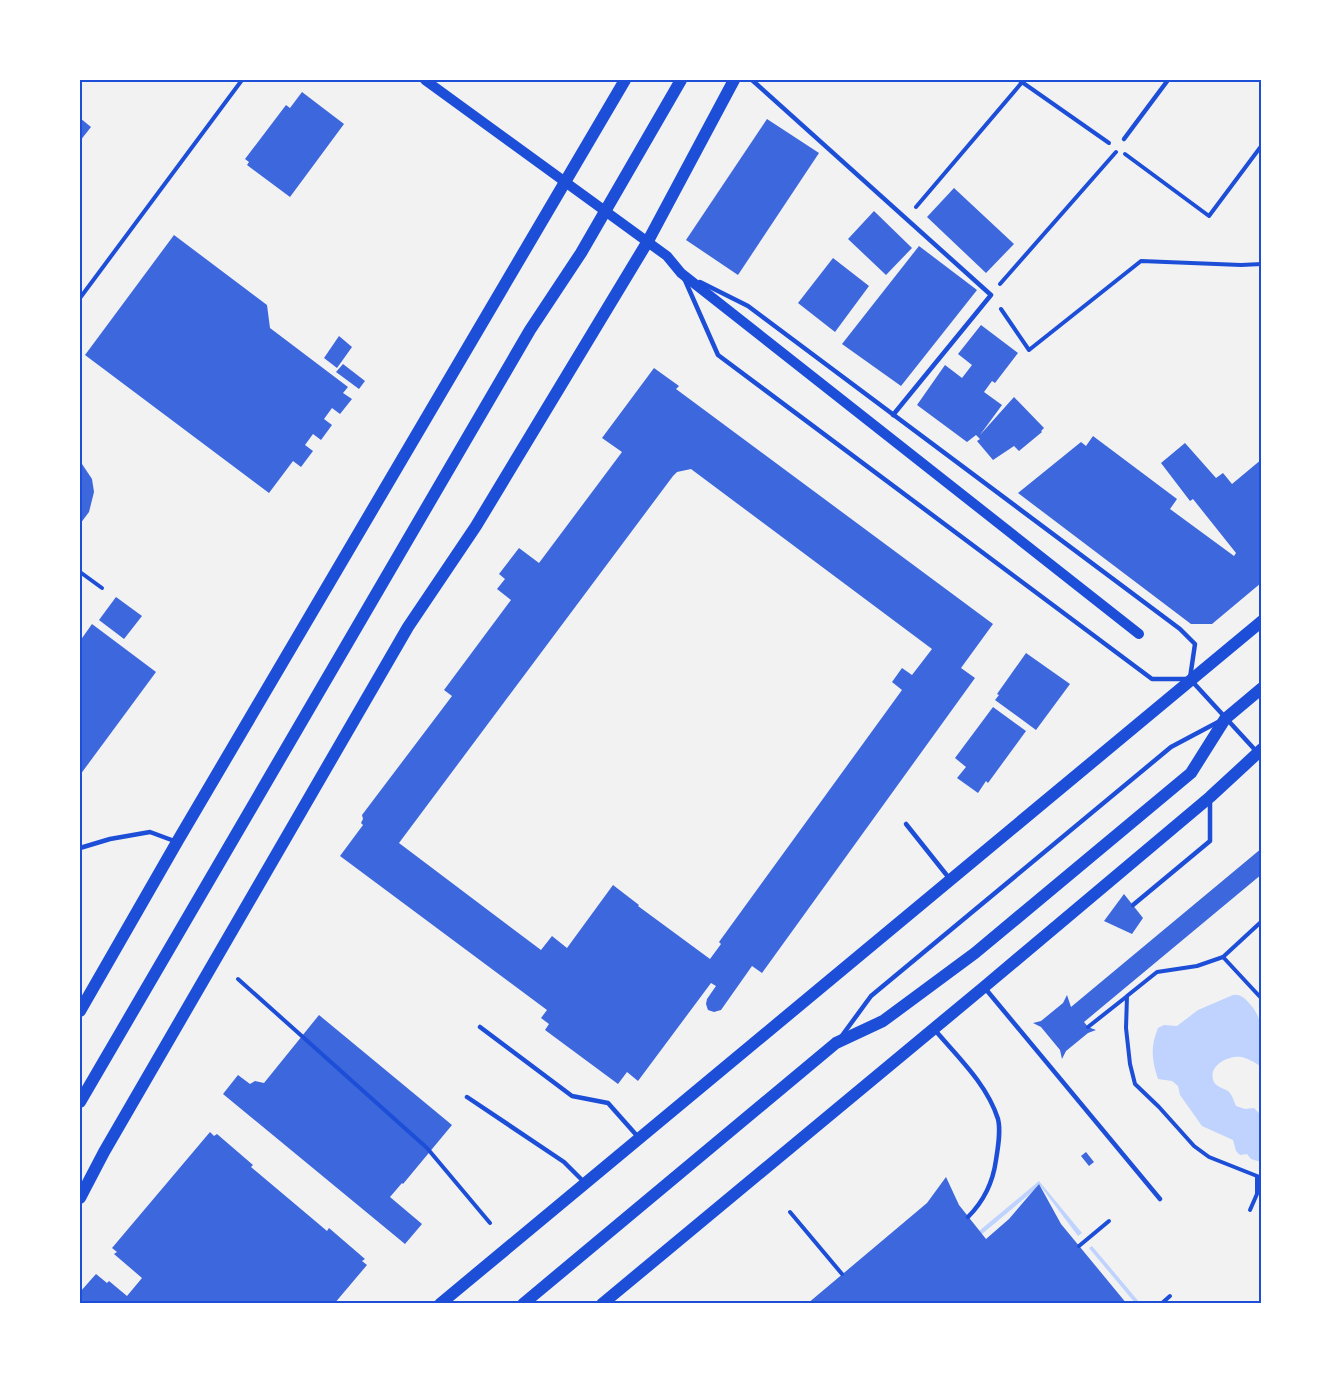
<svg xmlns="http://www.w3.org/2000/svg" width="1341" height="1383" viewBox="0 0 1341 1383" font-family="'Work Sans',sans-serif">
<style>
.water{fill:#bfd3fe}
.building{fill:#3d67dc;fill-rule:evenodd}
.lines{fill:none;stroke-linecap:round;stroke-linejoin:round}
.path{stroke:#1d4ed8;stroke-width:4}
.service{stroke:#1d4ed8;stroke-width:4.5}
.tertiary{stroke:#1d4ed8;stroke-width:10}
.secondary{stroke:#1d4ed8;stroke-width:12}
.neatline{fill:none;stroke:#1d4ed8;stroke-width:2}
</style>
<rect width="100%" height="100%" fill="#f2f2f2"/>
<g class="water">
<path d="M1233 995C1241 994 1244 998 1249 1003 1266 1020 1262 1045 1261 1067 1257 1063 1250 1060 1245 1058 1232 1053 1206 1065 1214 1082 1217 1088 1226 1088 1230 1093 1233 1097 1234 1102 1236 1106L1245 1109 1254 1108 1261 1115V1162L1251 1159 1247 1154 1240 1155 1236 1151 1233 1140 1202 1126 1180 1095 1178 1086 1172 1081 1158 1079C1152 1060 1150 1048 1158 1028L1164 1025 1177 1026 1198 1010Z"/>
<polygon points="1039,1181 1082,1233 1078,1236 1039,1184 1031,1193 982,1234 979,1231"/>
<polygon points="1092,1246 1140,1303 1135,1303 1089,1248"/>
</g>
<g class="building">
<polygon points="302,92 344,124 290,197 247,165 249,162 245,159 286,105 290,108"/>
<polygon points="80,118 91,127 80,141"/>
<polygon points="767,119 819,153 738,275 686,240"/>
<polygon points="954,188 1014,244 986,273 927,217"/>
<polygon points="874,211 912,248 886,275 848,239"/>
<polygon points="174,235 267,305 270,328 348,387 343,393 352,399 340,414 332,408 324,419 332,425 321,440 313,434 305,445 313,451 301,467 293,461 269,493 85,355"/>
<polygon points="919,246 977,290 901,386 842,344"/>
<polygon points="833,258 869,286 835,332 798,303"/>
<polygon points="981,325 1018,353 995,383 992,381 984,392 1002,405 980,435 1014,397 1044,428 1041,431 1042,432 1019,451 1014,446 993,460 977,441 980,439 976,435 967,442 917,405 945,365 962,378 972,365 958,354"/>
<polygon points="339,336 352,347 337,368 324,358"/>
<polygon points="343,364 365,381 359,389 336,372"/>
<path d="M654 368 679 386 676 389 993 624 961 668 975 678 762 973 752 966 721 1010 714 1012 708 1010 706 1004 707 999 716 986 711 983 638 1081 627 1072 618 1084 545 1030 549 1024 541 1018 547 1010 340 856 363 825 361 823 363 819 362 815 452 696 444 690 511 600 497 589 505 579 499 574 519 548 539 563 622 452 602 438ZM691 469 932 649 912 675 902 668 892 682 902 690 719 942 721 944 710 959 638 906 639 905 613 885 567 948 552 936 541 950 399 843 673 476 677 472Z"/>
<polygon points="1093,436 1177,499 1170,509 1234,556 1236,553 1240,558 1193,499 1190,501 1161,463 1185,443 1216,478 1223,473 1232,484 1262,459 1261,583 1212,624 1191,624 1018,493 1081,442 1086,446"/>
<polygon points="80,461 92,479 94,492 89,512 80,524"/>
<polygon points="116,597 142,616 124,639 99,620"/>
<polygon points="92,624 156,672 80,775 80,641"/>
<polygon points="1026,653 1070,684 1036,730 995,700 999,695 997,694"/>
<polygon points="993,707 1026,731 988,783 986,781 978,793 957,778 966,767 955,758"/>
<polygon points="1262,848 1262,874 1084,1022 1088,1027 1096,1030 1088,1033 1066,1051 1062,1059 1060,1050 1041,1027 1033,1023 1041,1021 1063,1003 1067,995 1071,1007"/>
<polygon points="1124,894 1143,918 1132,934 1104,921"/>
<polygon points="319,1015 452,1125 403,1184 402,1183 390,1197 422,1224 405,1244 223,1094 238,1075 250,1084 255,1081 264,1083"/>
<polygon points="210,1132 214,1136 217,1134 253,1165 251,1167 327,1231 329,1228 365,1259 362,1261 367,1265 334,1304 80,1304 80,1292 96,1274 107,1283 109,1281 127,1296 142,1278 114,1254 117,1252 112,1248"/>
<polygon points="1086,1152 1094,1162 1089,1166 1081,1156"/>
<polygon points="946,1177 959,1205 986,1239 1009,1219 1039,1184 1061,1224 1127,1304 807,1304 927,1203"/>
</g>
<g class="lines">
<g class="path">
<polyline points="1019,80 1109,143"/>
<polyline points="1125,154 1209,216 1262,145"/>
<polyline points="916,207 1024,80"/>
<polyline points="1000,284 1116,152"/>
<polyline points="80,298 242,80"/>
<polyline points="1001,309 1029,350 1141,261 1241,265 1262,264"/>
<polyline points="80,572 102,588"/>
<polyline points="1262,921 1223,957 1197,966 1157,972 1127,996 1126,1028 1130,1064 1135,1084 1159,1107 1194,1146 1209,1157 1262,1178"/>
<polyline points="1223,957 1262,999"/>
<polyline points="238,979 427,1148 490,1223"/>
<polyline points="1088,1027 1126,997"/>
<polyline points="1250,1210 1257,1194 1257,1177"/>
<polyline points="790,1212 842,1274"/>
<polyline points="1079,1246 1109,1221"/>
<polyline points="1161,1304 1170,1296"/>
</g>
<g class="service">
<polyline points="752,80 991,295 893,415"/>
<polyline points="1124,139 1168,80"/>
<polyline points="684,278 718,355 1152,679 1190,679 1257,752"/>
<polyline points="700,282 748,306 1180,629 1195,644 1190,678"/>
<polyline points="906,824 949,878"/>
<polyline points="80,848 110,839 150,832 177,842"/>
<polyline points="1133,905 1210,841 1210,800"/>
<polyline points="984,987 1160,1199"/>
<polyline points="480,1027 572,1096 608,1103 639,1138"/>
<path d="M934 1029C957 1056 987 1084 998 1119 1001 1131 998 1147 996 1160 993 1182 984 1201 968 1217"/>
<polyline points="841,1037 871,996 1171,747 1220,721"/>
<polyline points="467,1097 564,1162 585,1183"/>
</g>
<polyline class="tertiary" points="425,80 667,256 681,273 1139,634"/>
<g class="secondary">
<polyline points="80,1011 177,842 625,80"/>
<polyline points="80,1102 530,330 581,253 681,80"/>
<polyline points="80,1198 104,1152 408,627 476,526 648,241 734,80"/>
<polyline points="440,1304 1262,621"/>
<polyline points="523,1304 836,1043 883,1021 975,953 1191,773 1225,719 1262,688"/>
<polyline points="602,1304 984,987 1210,797 1262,749"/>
</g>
</g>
<rect width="1341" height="1383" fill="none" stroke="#ffffff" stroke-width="162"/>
<rect x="81" y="81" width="1179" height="1221" class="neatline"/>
</svg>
